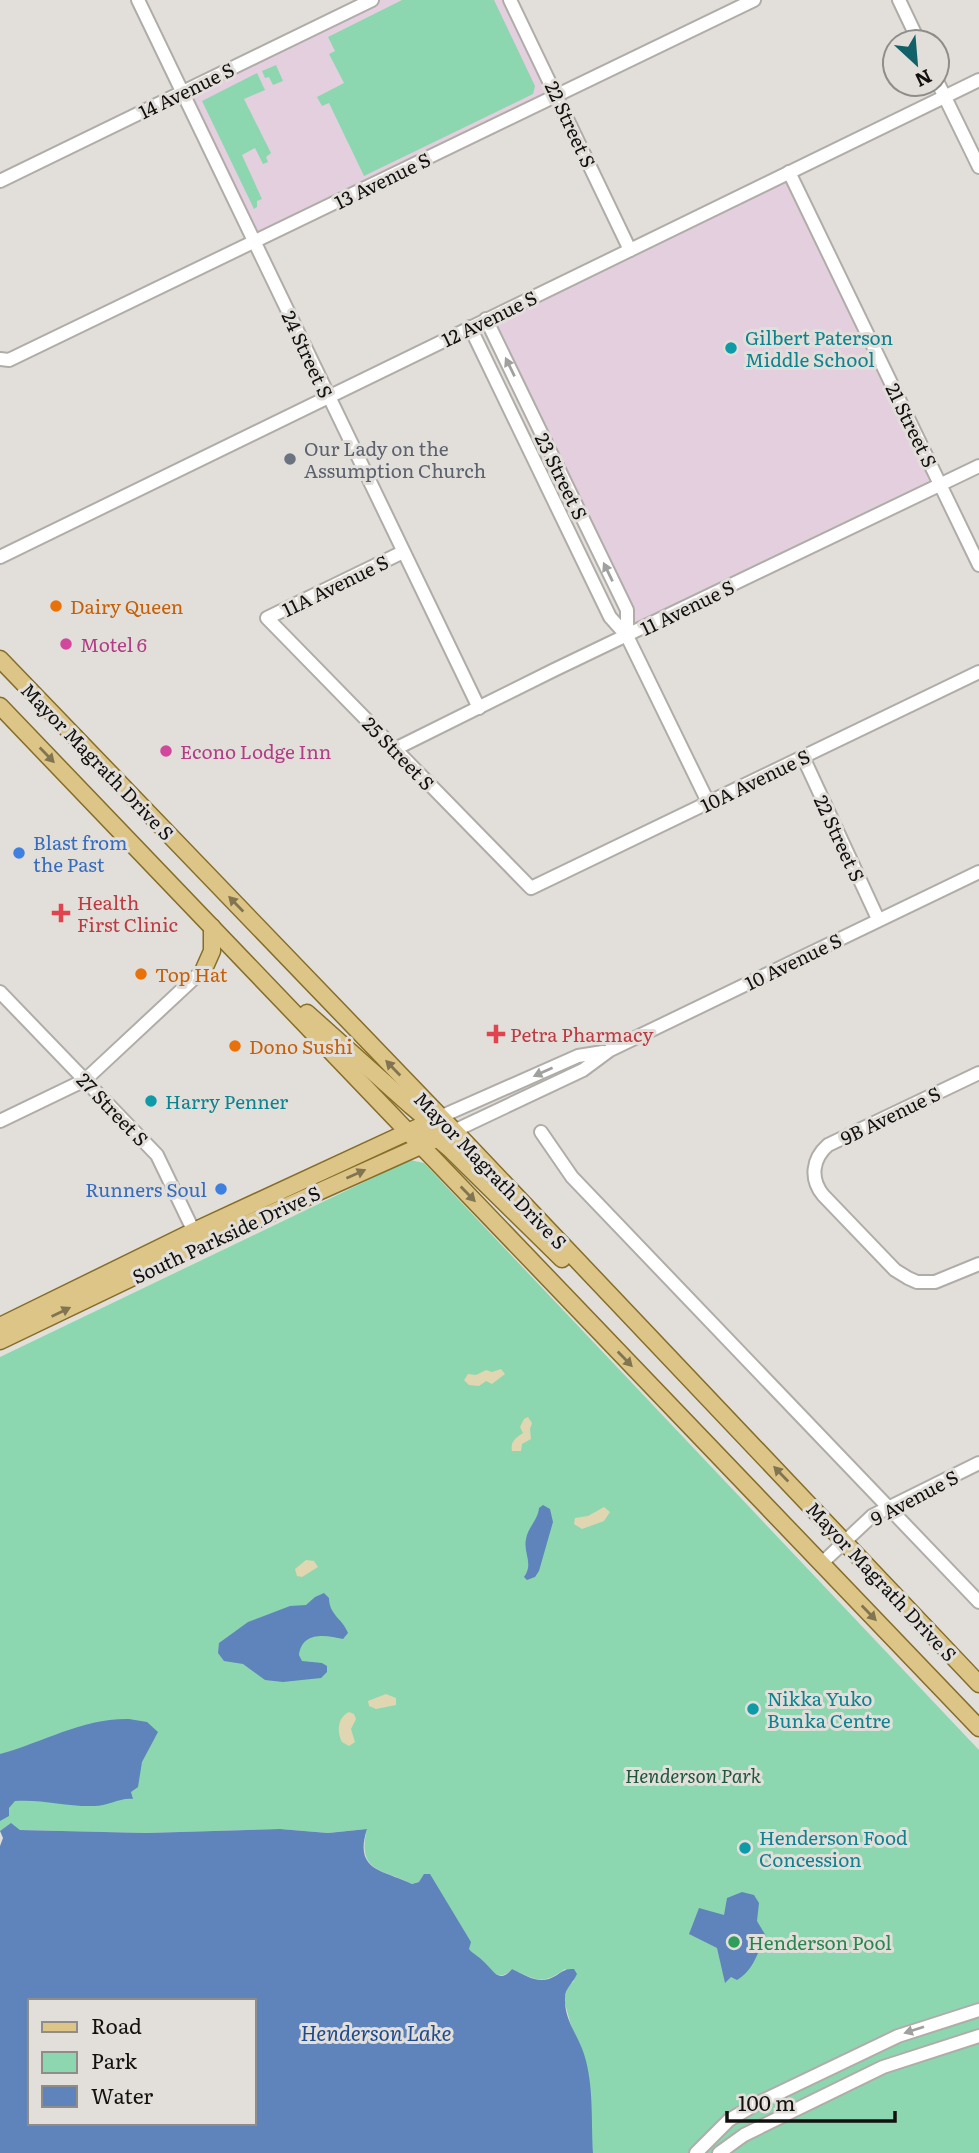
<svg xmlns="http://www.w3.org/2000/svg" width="979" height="2153" viewBox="0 0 979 2153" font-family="Literata,serif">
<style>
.education{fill:#e3cfdd}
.green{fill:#8dd7b0}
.sand{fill:#e0d6b1}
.water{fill:#5f84bc;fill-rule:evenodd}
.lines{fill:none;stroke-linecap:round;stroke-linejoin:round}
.minor-casing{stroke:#b0ada9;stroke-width:16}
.major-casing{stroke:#866d29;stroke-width:19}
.minor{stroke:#fff;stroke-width:12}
.major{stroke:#dcc587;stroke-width:16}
.oneway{fill:#a0a09f}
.oneway2{fill:#817451}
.culture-dot{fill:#0f9aa8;stroke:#e2dfda;stroke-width:2.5}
.worship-dot{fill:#6b7280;stroke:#e2dfda;stroke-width:2.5}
.food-dot{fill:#e8710a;stroke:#e2dfda;stroke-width:2.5}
.hotel-dot{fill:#d1479c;stroke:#e2dfda;stroke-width:2.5}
.shop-dot{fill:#3f7fe0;stroke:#e2dfda;stroke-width:2.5}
.health-dot{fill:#e0444e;stroke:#e2dfda;stroke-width:2.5}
.leisure-dot{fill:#2e9e5b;stroke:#e2dfda;stroke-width:2.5}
.labels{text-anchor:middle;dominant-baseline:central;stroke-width:6;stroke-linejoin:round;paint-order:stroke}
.street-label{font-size:19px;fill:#12110f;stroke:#e2dfda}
.culture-label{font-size:19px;fill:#0d838f;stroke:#e2dfda;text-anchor:start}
.worship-label{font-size:19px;fill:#5b616d;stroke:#e2dfda;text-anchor:start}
.food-label{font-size:19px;fill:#c56008;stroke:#e2dfda;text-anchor:start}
.hotel-label{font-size:19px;fill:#b23c85;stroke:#e2dfda;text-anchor:start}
.shop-label{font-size:19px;fill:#366cbe;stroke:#e2dfda;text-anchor:start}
.health-label{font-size:19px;fill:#be3a42;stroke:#e2dfda;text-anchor:start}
.park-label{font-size:19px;font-style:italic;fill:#1c563c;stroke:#e2dfda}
.leisure-label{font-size:19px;fill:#27864d;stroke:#e2dfda;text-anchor:start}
.water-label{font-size:21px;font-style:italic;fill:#1e4b90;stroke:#e2dfda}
</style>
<rect width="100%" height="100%" fill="#e2dfda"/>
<g class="education">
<polygon points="372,0 510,0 558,96 254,241 182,92"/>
<polygon points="789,172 941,485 627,636 627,610 486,319"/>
</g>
<g class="green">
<polygon points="402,0 494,0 535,86 533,94 364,176 329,103 322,106 317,97 344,83 329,54 335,51 328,37"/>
<polygon points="276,65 283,81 273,85 269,77 265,78 262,71"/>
<polygon points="257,73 265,90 244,99 271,153 266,157 268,162 263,164 255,148 242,155 262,199 257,201 257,207 254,209 202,101"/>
<path d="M410 1160 424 1163 979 1750V2153H593L572 2029 564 2000 568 1986 574 1981 565 1969C542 1986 536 1980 512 1969 496 1987 488 1962 471 1953L419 1882 412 1884C383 1869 356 1873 367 1829L328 1833 280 1829 146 1833 20 1830 11 1824 0 1831V1357Z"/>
</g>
<g class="sand">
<polygon points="501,1369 505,1374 492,1384 486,1381 479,1386 469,1385 464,1380 468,1374 476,1375 486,1370 492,1372"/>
<path d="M528 1417 532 1423 530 1429 531 1439 522 1444 521 1451H512C510 1441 516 1438 523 1433L520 1427 524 1419Z"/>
<polygon points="604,1507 610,1512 604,1521 582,1529 574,1524 575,1518 588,1516"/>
<polygon points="306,1560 314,1561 318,1567 302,1577 297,1576 295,1569"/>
<polygon points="386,1694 396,1698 396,1705 376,1709 369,1706 368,1701"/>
<path d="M349 1712 354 1714 356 1719 351 1729 355 1742 349 1746 342 1742C337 1732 337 1718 349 1712Z"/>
</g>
<g class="water">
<path d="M543 1505 550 1509 553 1522 539 1571 535 1577 527 1580 524 1577C534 1563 523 1554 526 1539 528 1527 538 1520 539 1508Z"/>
<path d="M324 1593 329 1598C329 1615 343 1619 348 1633L343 1639C326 1635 302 1631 299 1655L302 1661 322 1663 327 1666V1672L321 1678 283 1682 265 1680 243 1664 224 1661 218 1653 219 1643 248 1622 290 1606 306 1605 315 1597Z"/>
<path d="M129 1719 147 1722 158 1732 142 1762 138 1787 131 1792 133 1799C121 1797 108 1806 94 1806 68 1807 42 1799 15 1801L9 1808V1816L0 1821V1754C44 1742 83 1718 129 1719Z"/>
<path d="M11 1823 20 1830 146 1833 280 1829 328 1833 367 1829C353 1872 385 1870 412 1884L419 1882 424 1874H430L471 1942 469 1949C473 1954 477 1955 482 1960 494 1970 498 1985 512 1969 529 1977 540 1986 557 1975 564 1970 566 1969 574 1969L577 1974C573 1983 565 1988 565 1998 564 2020 578 2035 584 2054 594 2085 591 2121 593 2153H0V1846L3 1838 0 1831ZM30 2001H254V2123H30Z"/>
<path d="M742 1892 754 1895 759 1903 757 1921 766 1936C757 1953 754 1970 737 1980L731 1977 725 1983 717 1948 689 1934 699 1908 724 1915 727 1898Z"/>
</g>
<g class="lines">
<g class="minor-casing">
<g id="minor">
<polyline points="138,0 479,708"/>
<polyline points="510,0 630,250"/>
<polyline points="899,0 919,42"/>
<polyline points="937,81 979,167"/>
<polyline points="789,172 979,565"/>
<polyline points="0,181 372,0"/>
<polyline points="486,319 627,610 627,636"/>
<polyline points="470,327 610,617 627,636 708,802"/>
<polyline points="0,359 9,360 754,0"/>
<polyline points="403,552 267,618 531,888 979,672"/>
<polyline points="0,557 979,80"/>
<polyline points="395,749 554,670 979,466"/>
<polyline points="803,757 878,919"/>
<polyline points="0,992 157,1155 197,1238"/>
<path d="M979 1073 828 1145C812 1159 810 1179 823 1195L895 1270 908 1278 917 1282H935L979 1264"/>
<polyline points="440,1117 578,1056 603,1052"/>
<polyline points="0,1121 85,1080 204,969"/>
<polyline points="454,1131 583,1070 610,1050 979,872"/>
<polyline points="541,1132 572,1177 979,1602"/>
<polyline points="822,1563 872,1516 979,1463"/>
<polyline points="696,2153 729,2120 758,2103 898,2036 979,2010"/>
<polyline points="719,2153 744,2135 883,2067 979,2036"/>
</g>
</g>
<g class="major-casing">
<g id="major">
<polyline points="0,659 465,1142 979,1684"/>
<polyline points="0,706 979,1728"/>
<polyline points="204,969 212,951 212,927"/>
<polyline points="307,1013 411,1106 430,1122 439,1125"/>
<polyline points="428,1136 437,1138 451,1150 562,1259"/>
<polyline points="0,1326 194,1231 440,1117"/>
<polyline points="0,1341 200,1245 454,1131"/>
</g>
</g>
<use href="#minor" class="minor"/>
<use href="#major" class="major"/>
</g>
<defs><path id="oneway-solid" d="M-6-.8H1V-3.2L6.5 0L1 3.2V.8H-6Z" transform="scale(1.75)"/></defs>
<g class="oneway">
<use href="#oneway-solid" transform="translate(510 367) rotate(-116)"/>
<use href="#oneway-solid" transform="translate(608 572) rotate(-116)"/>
<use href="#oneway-solid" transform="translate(543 1072) rotate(156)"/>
<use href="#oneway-solid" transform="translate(914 2030) rotate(162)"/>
</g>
<g class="oneway2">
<use href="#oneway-solid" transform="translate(47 755) rotate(46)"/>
<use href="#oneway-solid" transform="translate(236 904) rotate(-134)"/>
<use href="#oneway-solid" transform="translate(393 1068) rotate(-134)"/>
<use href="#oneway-solid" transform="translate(356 1174) rotate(-24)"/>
<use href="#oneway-solid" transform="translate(468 1194) rotate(46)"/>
<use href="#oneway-solid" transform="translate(61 1312) rotate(-26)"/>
<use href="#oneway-solid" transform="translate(625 1359) rotate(46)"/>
<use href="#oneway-solid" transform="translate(781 1474) rotate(-134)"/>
<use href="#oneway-solid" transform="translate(869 1613) rotate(46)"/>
</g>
<g class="culture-dot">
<circle cx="731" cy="348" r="7"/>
<circle cx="151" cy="1101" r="7"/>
<circle cx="753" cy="1709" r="7"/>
<circle cx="745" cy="1848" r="7"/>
</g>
<circle class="worship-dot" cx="290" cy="459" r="7"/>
<g class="food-dot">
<circle cx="56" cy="606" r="7"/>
<circle cx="141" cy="974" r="7"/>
<circle cx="235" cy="1046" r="7"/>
</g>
<g class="hotel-dot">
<circle cx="66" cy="644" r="7"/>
<circle cx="166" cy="751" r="7"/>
</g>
<g class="shop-dot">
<circle cx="19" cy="853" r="7"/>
<circle cx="221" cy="1189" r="7"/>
</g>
<g class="health-dot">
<path d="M57.5 902.5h7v7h7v7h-7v7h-7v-7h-7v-7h7z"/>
<path d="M492.5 1023.5h7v7h7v7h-7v7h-7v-7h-7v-7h7z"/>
</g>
<circle class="leisure-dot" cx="734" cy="1942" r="7"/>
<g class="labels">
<g class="street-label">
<text transform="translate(186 90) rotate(-26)">14 Avenue S</text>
<text transform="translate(571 124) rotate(65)">22 Street S</text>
<text transform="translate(382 180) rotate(-26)">13 Avenue S</text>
<text transform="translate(489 318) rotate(-26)">12 Avenue S</text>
<text transform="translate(308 354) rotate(65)">24 Street S</text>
<text transform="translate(912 425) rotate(64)">21 Street S</text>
<text transform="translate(562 476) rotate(64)">23 Street S</text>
<text transform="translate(335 585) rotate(-26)">11A Avenue S</text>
<text transform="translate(687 607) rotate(-26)">11 Avenue S</text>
<text transform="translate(399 753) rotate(46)">25 Street S</text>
<text transform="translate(98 761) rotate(46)">Mayor Magrath Drive S</text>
<text transform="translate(755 780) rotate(-26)">10A Avenue S</text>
<text transform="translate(840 838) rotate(65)">22 Street S</text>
<text transform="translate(793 961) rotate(-26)">10 Avenue S</text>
<text transform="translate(113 1109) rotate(46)">27 Street S</text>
<text transform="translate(890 1115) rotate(-26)">9B Avenue S</text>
<text transform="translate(491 1170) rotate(46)">Mayor Magrath Drive S</text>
<text transform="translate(226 1234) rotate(-25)">South Parkside Drive S</text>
<text transform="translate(914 1497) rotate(-28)">9 Avenue S</text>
<text transform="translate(882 1581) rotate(47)">Mayor Magrath Drive S</text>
</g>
<g class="culture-label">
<text x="745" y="337">Gilbert Paterson<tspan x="745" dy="22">Middle School</tspan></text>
<text x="165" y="1101">Harry Penner</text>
<text x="767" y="1698">Nikka Yuko<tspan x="767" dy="22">Bunka Centre</tspan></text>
<text x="759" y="1837">Henderson Food<tspan x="759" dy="22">Concession</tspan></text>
</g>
<g class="worship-label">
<text x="304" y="448">Our Lady on the<tspan x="304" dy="22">Assumption Church</tspan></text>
</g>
<g class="food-label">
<text x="70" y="606">Dairy Queen</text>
<text x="155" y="974">Top Hat</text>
<text x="249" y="1046">Dono Sushi</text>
</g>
<g class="hotel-label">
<text x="80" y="644">Motel 6</text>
<text x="180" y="751">Econo Lodge Inn</text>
</g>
<g class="shop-label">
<text x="33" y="842">Blast from<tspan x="33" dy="22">the Past</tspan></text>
<text x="207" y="1189" text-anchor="end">Runners Soul</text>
</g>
<g class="health-label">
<text x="77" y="902">Health<tspan x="77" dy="22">First Clinic</tspan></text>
<text x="510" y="1034">Petra Pharmacy</text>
</g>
<g class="park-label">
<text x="693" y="1775">Henderson Park</text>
</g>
<g class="leisure-label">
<text x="748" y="1942">Henderson Pool</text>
</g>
<g class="water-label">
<text x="376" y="2031">Henderson Lake</text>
</g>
</g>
<rect x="28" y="1999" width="228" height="126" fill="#e2dfda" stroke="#8f8d89" stroke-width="2"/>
<rect x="42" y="2022" width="35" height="10" fill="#dcc587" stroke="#8f8d89" stroke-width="2"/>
<text x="91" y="2034" font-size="21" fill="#12110f">Road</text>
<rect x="42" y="2052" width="35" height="21" fill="#8dd7b0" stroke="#8f8d89" stroke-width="2"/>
<text x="91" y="2069" font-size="21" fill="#12110f">Park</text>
<rect x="42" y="2086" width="35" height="21" fill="#5f84bc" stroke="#8f8d89" stroke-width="2"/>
<text x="91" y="2104" font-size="21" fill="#12110f">Water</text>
<g transform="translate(916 63) rotate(154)"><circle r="33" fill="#e2dfda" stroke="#8f8d89" stroke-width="2"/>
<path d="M0-5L12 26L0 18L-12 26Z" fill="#116268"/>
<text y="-10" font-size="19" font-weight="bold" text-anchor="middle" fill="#12110f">N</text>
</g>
<path d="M727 2111v10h168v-10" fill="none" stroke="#12110f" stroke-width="3.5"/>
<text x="738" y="2111" font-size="21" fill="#12110f" stroke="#e2dfda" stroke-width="5" paint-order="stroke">100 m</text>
</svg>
